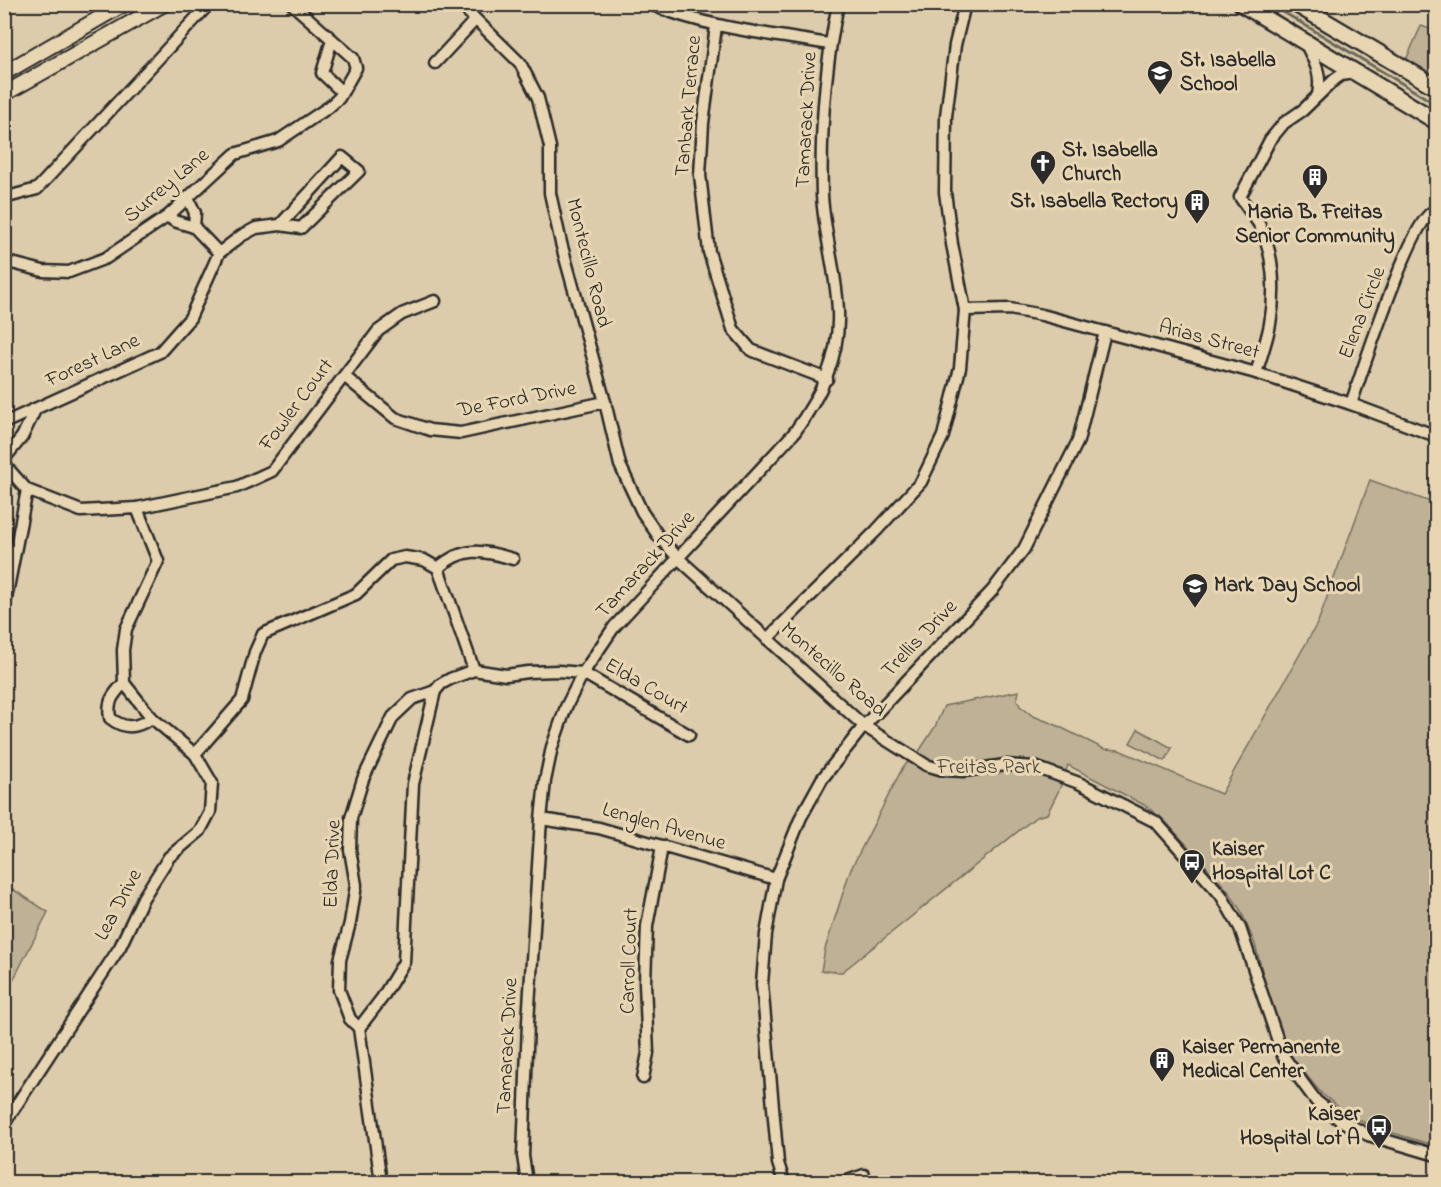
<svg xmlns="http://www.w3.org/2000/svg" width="1441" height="1187" viewBox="0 0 1441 1187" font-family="'Indie Flower',sans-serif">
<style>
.green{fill:#bfb195;stroke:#756e60;stroke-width:1.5}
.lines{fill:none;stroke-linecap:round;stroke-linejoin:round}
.stream{stroke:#6b6659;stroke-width:3}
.minor-casing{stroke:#2b2b2b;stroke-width:15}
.tertiary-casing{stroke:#2b2b2b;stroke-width:18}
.secondary-casing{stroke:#2b2b2b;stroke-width:20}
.minor{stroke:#e8d6b3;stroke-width:10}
.tertiary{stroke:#e8d6b3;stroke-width:14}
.secondary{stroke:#e8d6b3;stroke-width:15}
.labels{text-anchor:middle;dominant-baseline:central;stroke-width:6;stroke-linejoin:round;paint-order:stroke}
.poi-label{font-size:21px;font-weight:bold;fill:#2b2b2b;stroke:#e8d6b3;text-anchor:start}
.street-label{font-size:21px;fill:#2b2b2b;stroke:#e8d6b3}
.park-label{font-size:21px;fill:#494640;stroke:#e8d6b3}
</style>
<rect width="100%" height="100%" fill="#ddccab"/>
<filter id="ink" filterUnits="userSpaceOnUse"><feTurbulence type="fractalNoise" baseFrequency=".0167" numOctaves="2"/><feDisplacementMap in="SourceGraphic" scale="12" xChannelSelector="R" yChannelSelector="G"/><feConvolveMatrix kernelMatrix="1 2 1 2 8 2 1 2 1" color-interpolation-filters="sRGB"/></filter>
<g filter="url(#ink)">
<g class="green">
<polygon points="1421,26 1436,31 1436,78 1406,60"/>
<polygon points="1370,480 1436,504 1436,1146 1370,1126 1345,1112 1322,1094 1286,1051 1275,1020 1255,944 1241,911 1230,893 1166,822 1146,806 1068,765 1060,788 1047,814 1036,817 842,972 821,971 825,949 850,871 903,767 918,753 935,727 944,706 1019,691 1017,700 1020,706 1033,716 1054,724 1104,749 1119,750 1221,794 1318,622"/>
<polygon points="1138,729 1172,748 1165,761 1130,743"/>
<polygon points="5,884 48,912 5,996"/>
</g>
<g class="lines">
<polyline class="stream" points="1270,4 1436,104"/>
<g class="minor-casing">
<g id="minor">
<polyline points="460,4 520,63 538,98 550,147 550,193 561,243 605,402 620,465 642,512 659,537 678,558 864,726 926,765 943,770 964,771 1005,765 1035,767 1079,783 1156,822 1221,895 1240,928 1283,1056 1316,1101 1340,1120 1368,1135 1436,1155"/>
<path d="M650 4C707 28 769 34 830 44"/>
<polyline points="716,26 703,123 700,175 709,252 733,329 751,350 827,379"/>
<polyline points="332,40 322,73 342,92"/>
<path d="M1306 44C1315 63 1322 73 1318 95"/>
<polyline points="435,63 475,20"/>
<polyline points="4,198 37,189 209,4"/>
<polyline points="188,198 195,213 194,227"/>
<polyline points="168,216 174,221 194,227 219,253"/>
<polyline points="4,261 43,271 69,272 106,258 168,216 235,154 278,141 329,107 339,98 356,68 353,58 292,4"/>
<polyline points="965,310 1010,309 1042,315 1256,373 1351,404 1436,436"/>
<path d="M1256 373C1261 357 1267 340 1270 324 1276 292 1274 252 1259 224 1253 215 1246 206 1240 197L1270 140 1284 123 1303 110 1334 80 1341 75 1353 73"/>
<polyline points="344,376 395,418 430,430 461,433 605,402"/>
<path d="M1351 404C1362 372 1409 227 1431 213L1436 214"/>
<polyline points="4,423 160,352 190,318 219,253 241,236 256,228 280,225 301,228 359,171 342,157 280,225"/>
<polyline points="4,459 22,437 35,410"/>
<polyline points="4,464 27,490 81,511 137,508 158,561 126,629 123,650 124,683 152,718 195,754 212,783 210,812 200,831 169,857 143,898 120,947 4,1124"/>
<polyline points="137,508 237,487 272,471 378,331 402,314 435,301"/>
<path d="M438 568C463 546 483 550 513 559"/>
<polyline points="4,609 27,490"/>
<polyline points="767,639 876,531 921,482 943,436 960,368 965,310 952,244 945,192 946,116 955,45 965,4"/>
<path d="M124 683C113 695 107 701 110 718 125 730 136 728 152 718"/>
<polyline points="195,754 242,700 255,652 263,634 356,594 391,560 405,557 424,560 438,568 474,670"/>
<polyline points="541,819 599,828 776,879"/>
<polyline points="359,1028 382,998 404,962 413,784 435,691 441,684 450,679 474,670 506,675 528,672 558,671 583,673 689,735"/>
<polyline points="643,1078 648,1053 645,983 647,926 662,847"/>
<polyline points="381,1182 359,1028 350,1019 339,990 340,960 350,923 356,885 350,850 351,818 363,779 393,717 412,699 435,691"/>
<path d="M527 1182 523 1156 528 1022 541 819 545 781 552 747 566 707 583 673 614 627 794 433C820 397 840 358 838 312 837 274 824 234 822 195 820 130 825 68 838 4"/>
<polyline points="784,1182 778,1163 762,984 766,934 776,879 801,817 822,779 864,726 992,591 1024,549 1078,441 1105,332"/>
<polyline points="844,1182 864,1175"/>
</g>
</g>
<g class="tertiary-casing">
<g id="tertiary">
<polyline points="4,73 124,4"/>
<polyline points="4,94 164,4"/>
</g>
</g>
<g class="secondary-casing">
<g id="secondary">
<polyline points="1242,4 1436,121"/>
<polyline points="1296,4 1436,87"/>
</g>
</g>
<use href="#minor" class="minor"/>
<use href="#tertiary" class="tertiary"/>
<use href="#secondary" class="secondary"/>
</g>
</g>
<defs>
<g id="school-pin" transform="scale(1.35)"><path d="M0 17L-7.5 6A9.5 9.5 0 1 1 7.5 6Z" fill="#2b2b2b" stroke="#e8d6b3"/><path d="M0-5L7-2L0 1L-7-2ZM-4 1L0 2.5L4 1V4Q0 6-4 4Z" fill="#fff"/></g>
<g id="church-pin" transform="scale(1.35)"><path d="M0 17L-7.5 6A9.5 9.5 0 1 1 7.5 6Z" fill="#2b2b2b" stroke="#e8d6b3"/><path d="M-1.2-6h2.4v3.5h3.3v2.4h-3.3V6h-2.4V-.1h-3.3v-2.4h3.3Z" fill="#fff"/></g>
<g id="building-pin" transform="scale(1.35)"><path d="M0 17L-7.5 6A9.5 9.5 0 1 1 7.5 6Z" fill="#2b2b2b" stroke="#e8d6b3"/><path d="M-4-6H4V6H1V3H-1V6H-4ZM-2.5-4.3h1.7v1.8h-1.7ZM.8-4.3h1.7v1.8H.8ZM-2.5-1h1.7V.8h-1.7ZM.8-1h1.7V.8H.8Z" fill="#fff"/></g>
<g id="bus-pin" transform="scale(1.35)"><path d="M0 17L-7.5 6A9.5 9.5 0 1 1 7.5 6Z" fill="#2b2b2b" stroke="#e8d6b3"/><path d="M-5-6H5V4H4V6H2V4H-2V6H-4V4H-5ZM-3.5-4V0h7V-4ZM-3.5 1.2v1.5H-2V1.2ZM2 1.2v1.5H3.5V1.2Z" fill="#fff"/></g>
</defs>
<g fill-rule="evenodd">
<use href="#school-pin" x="1160" y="73"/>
<use href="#church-pin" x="1043" y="163"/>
<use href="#building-pin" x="1315" y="177"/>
<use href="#building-pin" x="1197" y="202"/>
<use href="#school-pin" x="1195" y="586"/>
<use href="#bus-pin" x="1192" y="862"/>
<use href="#building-pin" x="1162" y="1060"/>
<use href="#bus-pin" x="1379" y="1127"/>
</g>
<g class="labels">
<g class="poi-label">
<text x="1180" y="61">St. Isabella<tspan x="1180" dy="24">School</tspan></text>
<text x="1062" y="151">St. Isabella<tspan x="1062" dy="24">Church</tspan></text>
<text x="1178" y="202" text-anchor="end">St. Isabella Rectory</text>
<text x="1315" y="213" text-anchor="middle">Maria B. Freitas<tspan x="1315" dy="24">Senior Community</tspan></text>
<text x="1214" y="586">Mark Day School</text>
<text x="1212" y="850">Kaiser<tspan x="1212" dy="24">Hospital Lot C</tspan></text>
<text x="1182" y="1048">Kaiser Permanente<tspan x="1182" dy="24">Medical Center</tspan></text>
<text x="1360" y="1115" text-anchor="end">Kaiser<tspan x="1360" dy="24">Hospital Lot A</tspan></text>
</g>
<g class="street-label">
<text transform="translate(689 106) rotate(-85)">Tanbark Terrace</text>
<text transform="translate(807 120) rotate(-87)">Tamarack Drive</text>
<text transform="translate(167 186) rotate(-40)">Surrey Lane</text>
<text transform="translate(588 263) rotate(76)">Montecillo Road</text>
<text transform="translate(1363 313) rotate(-69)">Elena Circle</text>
<text transform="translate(1209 340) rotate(15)">Arias Street</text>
<text transform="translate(93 361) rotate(-25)">Forest Lane</text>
<text transform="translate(517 400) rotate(-11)">De Ford Drive</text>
<text transform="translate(297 405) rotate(-53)">Fowler Court</text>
<text transform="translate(646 565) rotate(-48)">Tamarack Drive</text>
<text transform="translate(920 639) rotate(-46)">Trellis Drive</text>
<text transform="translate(833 670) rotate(41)">Montecillo Road</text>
<text transform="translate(646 687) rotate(30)">Elda Court</text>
<text transform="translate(664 827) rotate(16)">Lenglen Avenue</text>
<text transform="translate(333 864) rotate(-88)">Elda Drive</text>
<text transform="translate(119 905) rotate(-62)">Lea Drive</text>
<text transform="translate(630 961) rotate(-88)">Carroll Court</text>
<text transform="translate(508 1046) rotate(-87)">Tamarack Drive</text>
</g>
<g class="park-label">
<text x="989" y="768">Freitas Park</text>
</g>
</g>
<rect width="1441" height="1187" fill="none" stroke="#e8d6b3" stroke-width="24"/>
<rect x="12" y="12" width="1417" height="1163" fill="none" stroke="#2b2b2b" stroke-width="2" filter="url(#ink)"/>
</svg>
